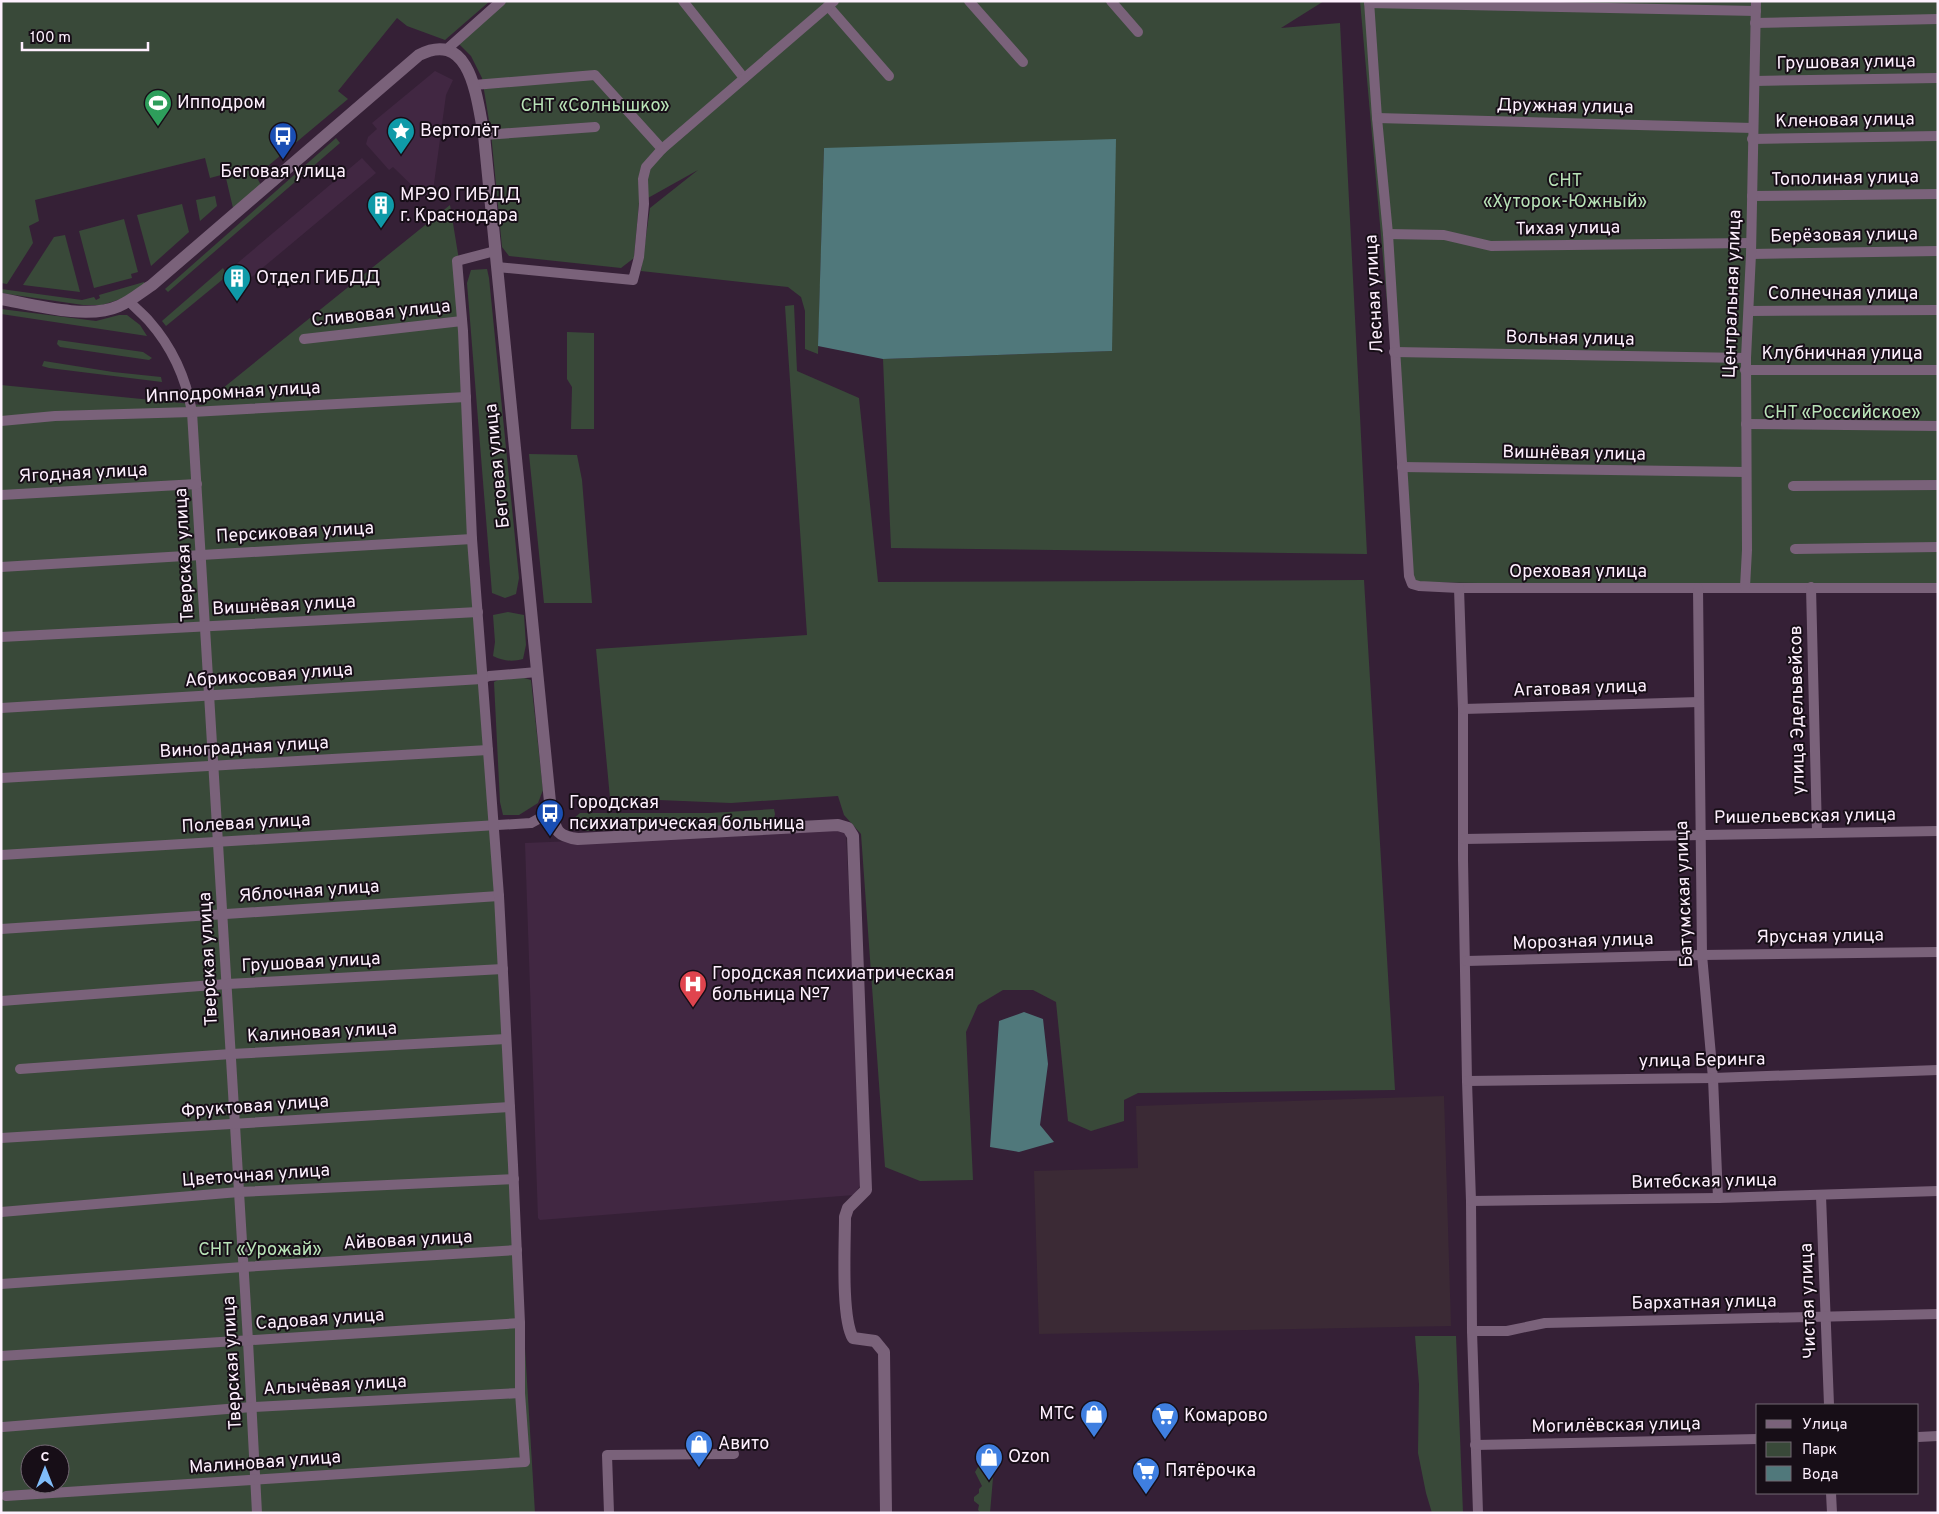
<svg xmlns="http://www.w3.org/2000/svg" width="1939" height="1514" viewBox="0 0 1939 1514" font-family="Overpass,sans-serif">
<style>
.built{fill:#412742}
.industrial{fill:#3b2a35}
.green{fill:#394939;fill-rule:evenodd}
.water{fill:#50787b}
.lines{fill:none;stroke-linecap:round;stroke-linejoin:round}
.minor{stroke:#7a627a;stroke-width:10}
.tertiary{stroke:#7a627a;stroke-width:12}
.labels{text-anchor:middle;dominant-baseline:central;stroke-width:4;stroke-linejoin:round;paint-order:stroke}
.street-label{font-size:18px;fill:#fef0fe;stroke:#170e17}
.poi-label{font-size:18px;fill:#fef0fe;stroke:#170e17;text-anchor:start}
.park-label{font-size:18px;fill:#b8e3b7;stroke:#170e17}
</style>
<rect width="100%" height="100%" fill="#352036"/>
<g class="built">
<polygon points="435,71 453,80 446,95 433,191 425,198 393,167 389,170 366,144 368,137 377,129 372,123"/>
<polygon points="362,158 376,173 241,286 228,271"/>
<polygon points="841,830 846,835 863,1181 854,1195 540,1220 538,1218 525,843"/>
</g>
<polygon class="industrial" points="1444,1096 1451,1326 1039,1334 1034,1171 1138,1168 1136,1106"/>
<g class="green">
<polygon points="1,1 490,1 445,40 407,26 397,18 338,91 348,99 256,176 261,185 233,208 225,174 210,178 205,158 35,200 39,221 29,226 33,243 7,284 1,283"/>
<polygon points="503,1 1324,1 1281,28 1340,23 1367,554 891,548 883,359 1111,351 824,148 818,354 805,349 805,311 801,297 788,287 641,271 650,208 698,170 639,203 634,258 621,268 509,256 502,247 491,133 482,78 471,56 457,42"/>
<polygon points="1360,1 1938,1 1938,588 1745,587 1412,582"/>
<polygon points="336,138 340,143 168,292 165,289"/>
<polygon points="215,196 217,206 200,221 196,200"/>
<polygon points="182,204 189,232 151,266 137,215"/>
<path d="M450 205 459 260 535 1513H1V385L202 405ZM30 1454H60V1484H30Z"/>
<polygon points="124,219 138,272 131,274 132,278 94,288 79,231"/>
<polygon points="65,235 80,292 23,285 54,237"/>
<polygon points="223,268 227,275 222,280 166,326 162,321"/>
<polygon points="487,269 489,278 519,578 516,594 505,598 492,593 467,283 471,270"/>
<polygon points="144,282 146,285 124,298 102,305 83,305 1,293 1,289 82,300 94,297 96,300 100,298 99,295"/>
<polygon points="794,305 797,371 859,398 878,582 1364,580 1395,1090 1138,1093 1124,1100 1124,1121 1091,1131 1068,1121 1056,1002 1033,990 1003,990 978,1005 966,1032 973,1180 920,1181 885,1167 861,834 844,815 838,796 731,803 610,798 596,649 807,635 785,306"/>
<polygon points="1,309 96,321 119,315 127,315 140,325 147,336 1,314"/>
<polygon points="567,332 594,333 594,429 571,429 572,387 567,379"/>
<polygon points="58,340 143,352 152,358 149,360 60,347 57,344"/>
<polygon points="44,361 113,372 161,377 162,382 49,368 42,366"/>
<polygon points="529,454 577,455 582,480 592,603 544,603"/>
<path d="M508 612 524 615 526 645 523 659C512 662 503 661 493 656L495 642 493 615Z"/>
<polygon points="521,677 531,680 543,790 538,803 519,815 503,815 500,802 494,682 502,678"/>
<polygon points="774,809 775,814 773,823 586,831 574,825 573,819 580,813 710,813"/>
<polygon points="1415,1336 1456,1336 1463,1513 1432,1513 1426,1493 1418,1453 1419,1384"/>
<polygon points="987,1466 994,1466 990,1513 981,1513 978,1510 979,1505 974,1501 974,1497 979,1493 979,1489 982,1486 975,1472 978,1467"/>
</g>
<g class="water">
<polygon points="1116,139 1112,351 883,359 818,346 824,148"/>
<polygon points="1024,1012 1043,1019 1048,1064 1040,1125 1054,1142 1019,1152 990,1147 999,1021"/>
</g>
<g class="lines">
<g class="minor">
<polyline points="683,1 744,78"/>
<polyline points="969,1 1023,62"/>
<polyline points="1111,1 1138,32"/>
<polyline points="1369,1 1377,118 1388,234 1409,576 1412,584 1419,586 1459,588 1938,588"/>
<polyline points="1369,3 1756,11"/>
<polyline points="828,6 889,76"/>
<polyline points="1755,23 1938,19"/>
<polyline points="446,50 501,1"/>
<polyline points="1755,81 1938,78"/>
<polyline points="474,85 595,75 662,149"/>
<polyline points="1377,118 1753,128"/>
<polyline points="484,135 595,127"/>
<polyline points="1752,139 1938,136"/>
<polyline points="1752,196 1938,194"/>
<polyline points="1388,234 1444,235 1491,246 1751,243"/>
<polyline points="1751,254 1938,251"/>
<polyline points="497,267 633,280 639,257 644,204 643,179 646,167 662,149 834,1"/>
<path d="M129 301C135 308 143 314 149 321 172 347 186 378 192 412L248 1341 257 1513"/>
<polyline points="1749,311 1938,310"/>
<polyline points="304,339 462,321"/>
<polyline points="1394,352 1746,358"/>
<polyline points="1745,370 1938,370"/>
<polyline points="1,421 55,416 192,412 466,397"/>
<polyline points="1746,424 1938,426"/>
<polyline points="1402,467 1746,472"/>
<polyline points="1793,486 1938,485"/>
<polyline points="1,495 197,484"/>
<polyline points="1795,549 1938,547"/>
<polyline points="1,567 472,539"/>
<polyline points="1745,587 1747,550 1746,358 1751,254 1756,1"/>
<polyline points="1811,587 1817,833"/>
<polyline points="1459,588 1463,709 1463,860 1467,1081 1471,1201 1472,1331 1478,1513"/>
<polyline points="1698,588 1702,955 1713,1078 1718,1198"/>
<polyline points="1,637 478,612"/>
<polyline points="1,708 482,679 489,676 537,672"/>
<polyline points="1463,709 1699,702"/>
<polyline points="1,778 488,750"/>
<polyline points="1463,839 1938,831"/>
<polyline points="1,855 531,823 551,812"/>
<polyline points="1,929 499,896"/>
<polyline points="1466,961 1702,955 1938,952"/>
<polyline points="1,1001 227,984 503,969"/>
<polyline points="20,1069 231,1054 506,1039"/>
<polyline points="1467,1081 1713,1078 1938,1070"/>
<polyline points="1,1138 510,1107"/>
<polyline points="1821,1196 1829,1405"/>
<polyline points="1471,1201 1718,1198 1938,1191"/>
<polyline points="1,1212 239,1192 514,1179"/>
<polyline points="1,1284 243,1267 517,1250"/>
<polyline points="1472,1331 1507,1331 1545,1323 1938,1314"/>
<polyline points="1,1356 520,1323"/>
<polyline points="3,1427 252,1407 520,1393"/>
<polyline points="1918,1437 1938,1436"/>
<polyline points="1475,1445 1758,1439"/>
<polyline points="1831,1493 1832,1513"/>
<polyline points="6,1496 525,1462 520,1393 520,1323 513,1165 499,896 472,539 463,331 457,261 495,251"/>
<polyline points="609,1513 607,1455 734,1454"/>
</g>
<path class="tertiary" d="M1 299C34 305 88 320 119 306 131 301 141 292 152 285L419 55C472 28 477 102 484 135L551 812C556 831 557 836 578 839L838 825 848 828 853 836 866 1190 848 1208 845 1217C845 1244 841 1318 853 1338L875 1341 884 1352 886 1513"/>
</g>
<defs>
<g id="stadium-pin" transform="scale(1.4375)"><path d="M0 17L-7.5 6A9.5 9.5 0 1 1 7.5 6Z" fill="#2e9e5b" stroke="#170e17"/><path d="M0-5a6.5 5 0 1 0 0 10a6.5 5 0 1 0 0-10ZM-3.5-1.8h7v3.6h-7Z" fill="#fff"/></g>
<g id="sight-pin" transform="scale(1.4375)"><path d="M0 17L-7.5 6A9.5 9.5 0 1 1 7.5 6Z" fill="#0f9aa8" stroke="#170e17"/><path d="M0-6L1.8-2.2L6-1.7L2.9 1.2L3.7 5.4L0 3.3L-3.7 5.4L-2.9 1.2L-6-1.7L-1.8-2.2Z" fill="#fff"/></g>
<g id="bus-pin" transform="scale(1.4375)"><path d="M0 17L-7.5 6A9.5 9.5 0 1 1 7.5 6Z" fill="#1a4fb4" stroke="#170e17"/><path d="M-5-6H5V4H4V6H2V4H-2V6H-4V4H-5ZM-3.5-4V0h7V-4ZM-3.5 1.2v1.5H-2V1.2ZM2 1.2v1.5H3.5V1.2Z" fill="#fff"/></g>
<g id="building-pin" transform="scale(1.4375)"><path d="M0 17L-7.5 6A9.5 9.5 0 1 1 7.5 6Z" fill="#0f9aa8" stroke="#170e17"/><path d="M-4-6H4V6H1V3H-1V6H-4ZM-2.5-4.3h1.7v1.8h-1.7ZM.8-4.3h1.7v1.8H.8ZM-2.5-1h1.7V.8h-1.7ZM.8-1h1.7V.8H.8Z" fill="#fff"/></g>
<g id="hospital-pin" transform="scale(1.4375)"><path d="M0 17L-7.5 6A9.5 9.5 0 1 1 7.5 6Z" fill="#e0444e" stroke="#170e17"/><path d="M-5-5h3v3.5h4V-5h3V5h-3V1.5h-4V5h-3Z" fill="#fff"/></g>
<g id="shop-pin" transform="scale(1.4375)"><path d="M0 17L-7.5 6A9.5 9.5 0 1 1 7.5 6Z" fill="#3f7fe0" stroke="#170e17"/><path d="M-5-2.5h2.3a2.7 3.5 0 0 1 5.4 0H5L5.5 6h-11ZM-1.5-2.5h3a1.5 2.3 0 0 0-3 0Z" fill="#fff"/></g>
<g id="supermarket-pin" transform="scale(1.4375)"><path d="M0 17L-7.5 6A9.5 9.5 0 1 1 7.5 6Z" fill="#3f7fe0" stroke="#170e17"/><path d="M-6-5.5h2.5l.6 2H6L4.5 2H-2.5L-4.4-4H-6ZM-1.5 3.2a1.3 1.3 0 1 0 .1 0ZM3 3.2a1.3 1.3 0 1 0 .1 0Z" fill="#fff"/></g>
</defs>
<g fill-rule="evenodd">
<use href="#stadium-pin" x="158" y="103"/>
<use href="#sight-pin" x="401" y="131"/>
<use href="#bus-pin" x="283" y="136"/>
<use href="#building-pin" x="381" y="205"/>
<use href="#building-pin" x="237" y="278"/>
<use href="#bus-pin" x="550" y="813"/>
<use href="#hospital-pin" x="693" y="984"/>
<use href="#shop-pin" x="1094" y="1414"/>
<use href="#supermarket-pin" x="1165" y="1416"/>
<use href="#shop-pin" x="699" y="1444"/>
<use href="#shop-pin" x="989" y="1457"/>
<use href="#supermarket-pin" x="1146" y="1471"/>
</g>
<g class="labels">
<g class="street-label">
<text transform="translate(1846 63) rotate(-1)">Грушовая улица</text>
<text transform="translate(1565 107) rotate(1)">Дружная улица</text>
<text transform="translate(1845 121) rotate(-1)">Кленовая улица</text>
<text transform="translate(1845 179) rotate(-1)">Тополиная улица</text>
<text transform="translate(1568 229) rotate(-1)">Тихая улица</text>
<text transform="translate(1844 236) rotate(-1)">Берёзовая улица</text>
<text transform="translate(1375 294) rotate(-93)">Лесная улица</text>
<text transform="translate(1733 294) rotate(-88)">Центральная улица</text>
<text x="1843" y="294">Солнечная улица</text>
<text transform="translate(381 314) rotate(-6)">Сливовая улица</text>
<text transform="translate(1570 339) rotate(1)">Вольная улица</text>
<text x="1842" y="354">Клубничная улица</text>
<text transform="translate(233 393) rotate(-3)">Ипподромная улица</text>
<text transform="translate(1574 454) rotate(1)">Вишнёвая улица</text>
<text transform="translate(498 466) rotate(-96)">Беговая улица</text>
<text transform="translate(83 474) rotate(-3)">Ягодная улица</text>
<text transform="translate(295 533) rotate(-3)">Персиковая улица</text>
<text transform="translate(185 555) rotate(-93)">Тверская улица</text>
<text x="1578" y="572">Ореховая улица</text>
<text transform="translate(284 606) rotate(-3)">Вишнёвая улица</text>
<text transform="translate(269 676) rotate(-4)">Абрикосовая улица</text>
<text transform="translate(1580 689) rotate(-2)">Агатовая улица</text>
<text transform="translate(1798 710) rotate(-91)">улица Эдельвейсов</text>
<text transform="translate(244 748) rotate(-3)">Виноградная улица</text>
<text transform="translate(1805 817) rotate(-1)">Ришельевская улица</text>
<text transform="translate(246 824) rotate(-3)">Полевая улица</text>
<text transform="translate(309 892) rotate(-4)">Яблочная улица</text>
<text transform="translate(1685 894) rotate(-92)">Батумская улица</text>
<text transform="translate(1820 937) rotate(-1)">Ярусная улица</text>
<text transform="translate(1583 942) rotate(-2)">Морозная улица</text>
<text transform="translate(209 959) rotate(-93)">Тверская улица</text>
<text transform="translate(311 963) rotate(-3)">Грушовая улица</text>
<text transform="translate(322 1033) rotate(-3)">Калиновая улица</text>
<text transform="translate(1702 1061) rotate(-1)">улица Беринга</text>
<text transform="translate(255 1107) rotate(-4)">Фруктовая улица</text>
<text transform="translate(256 1176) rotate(-4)">Цветочная улица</text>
<text transform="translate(1704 1182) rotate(-1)">Витебская улица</text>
<text transform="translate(408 1241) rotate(-3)">Айвовая улица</text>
<text transform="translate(1809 1301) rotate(-92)">Чистая улица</text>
<text transform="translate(1704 1303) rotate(-1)">Бархатная улица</text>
<text transform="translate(320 1320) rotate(-4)">Садовая улица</text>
<text transform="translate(233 1363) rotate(-93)">Тверская улица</text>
<text transform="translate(335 1386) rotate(-3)">Алычёвая улица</text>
<text transform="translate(1616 1426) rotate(-1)">Могилёвская улица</text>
<text transform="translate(265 1463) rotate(-4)">Малиновая улица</text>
</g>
<g class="poi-label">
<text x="177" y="103">Ипподром</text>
<text x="420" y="131">Вертолёт</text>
<text x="283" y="172" text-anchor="middle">Беговая улица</text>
<text x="400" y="195">МРЭО ГИБДД<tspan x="400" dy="21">г. Краснодара</tspan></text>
<text x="256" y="278">Отдел ГИБДД</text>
<text x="569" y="803">Городская<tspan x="569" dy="21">психиатрическая больница</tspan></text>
<text x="712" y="974">Городская психиатрическая<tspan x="712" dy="21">больница №7</tspan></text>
<text x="1075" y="1414" text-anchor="end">МТС</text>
<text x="1184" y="1416">Комарово</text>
<text x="718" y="1444">Авито</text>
<text x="1008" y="1457">Ozon</text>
<text x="1165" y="1471">Пятёрочка</text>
</g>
<g class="park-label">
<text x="595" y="106">СНТ «Солнышко»</text>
<text x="1565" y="181">СНТ<tspan x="1565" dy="21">«Хуторок-Южный»</tspan></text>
<text x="1842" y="413">СНТ «Российское»</text>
<text x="260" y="1250">СНТ «Урожай»</text>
</g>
</g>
<rect width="1939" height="1514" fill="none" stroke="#fef0fe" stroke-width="5"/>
<rect x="1756" y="1404" width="162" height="90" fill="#170e17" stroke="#736873"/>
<rect x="1766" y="1420" width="25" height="8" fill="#7a627a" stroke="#736873"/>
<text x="1802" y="1429" font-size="15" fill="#fef0fe">Улица</text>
<rect x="1766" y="1442" width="25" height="15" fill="#394939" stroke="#736873"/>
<text x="1802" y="1454" font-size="15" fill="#fef0fe">Парк</text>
<rect x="1766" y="1466" width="25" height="15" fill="#50787b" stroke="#736873"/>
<text x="1802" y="1479" font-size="15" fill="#fef0fe">Вода</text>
<g transform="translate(45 1469)"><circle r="24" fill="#170e17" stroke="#736873"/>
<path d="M0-4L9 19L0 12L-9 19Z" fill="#80bdfa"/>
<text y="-8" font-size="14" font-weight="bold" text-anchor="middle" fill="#fef0fe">С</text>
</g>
<path d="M22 42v8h126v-8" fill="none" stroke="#fef0fe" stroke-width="2.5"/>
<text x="30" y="42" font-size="15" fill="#fef0fe" stroke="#170e17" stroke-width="4" paint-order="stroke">100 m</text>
</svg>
